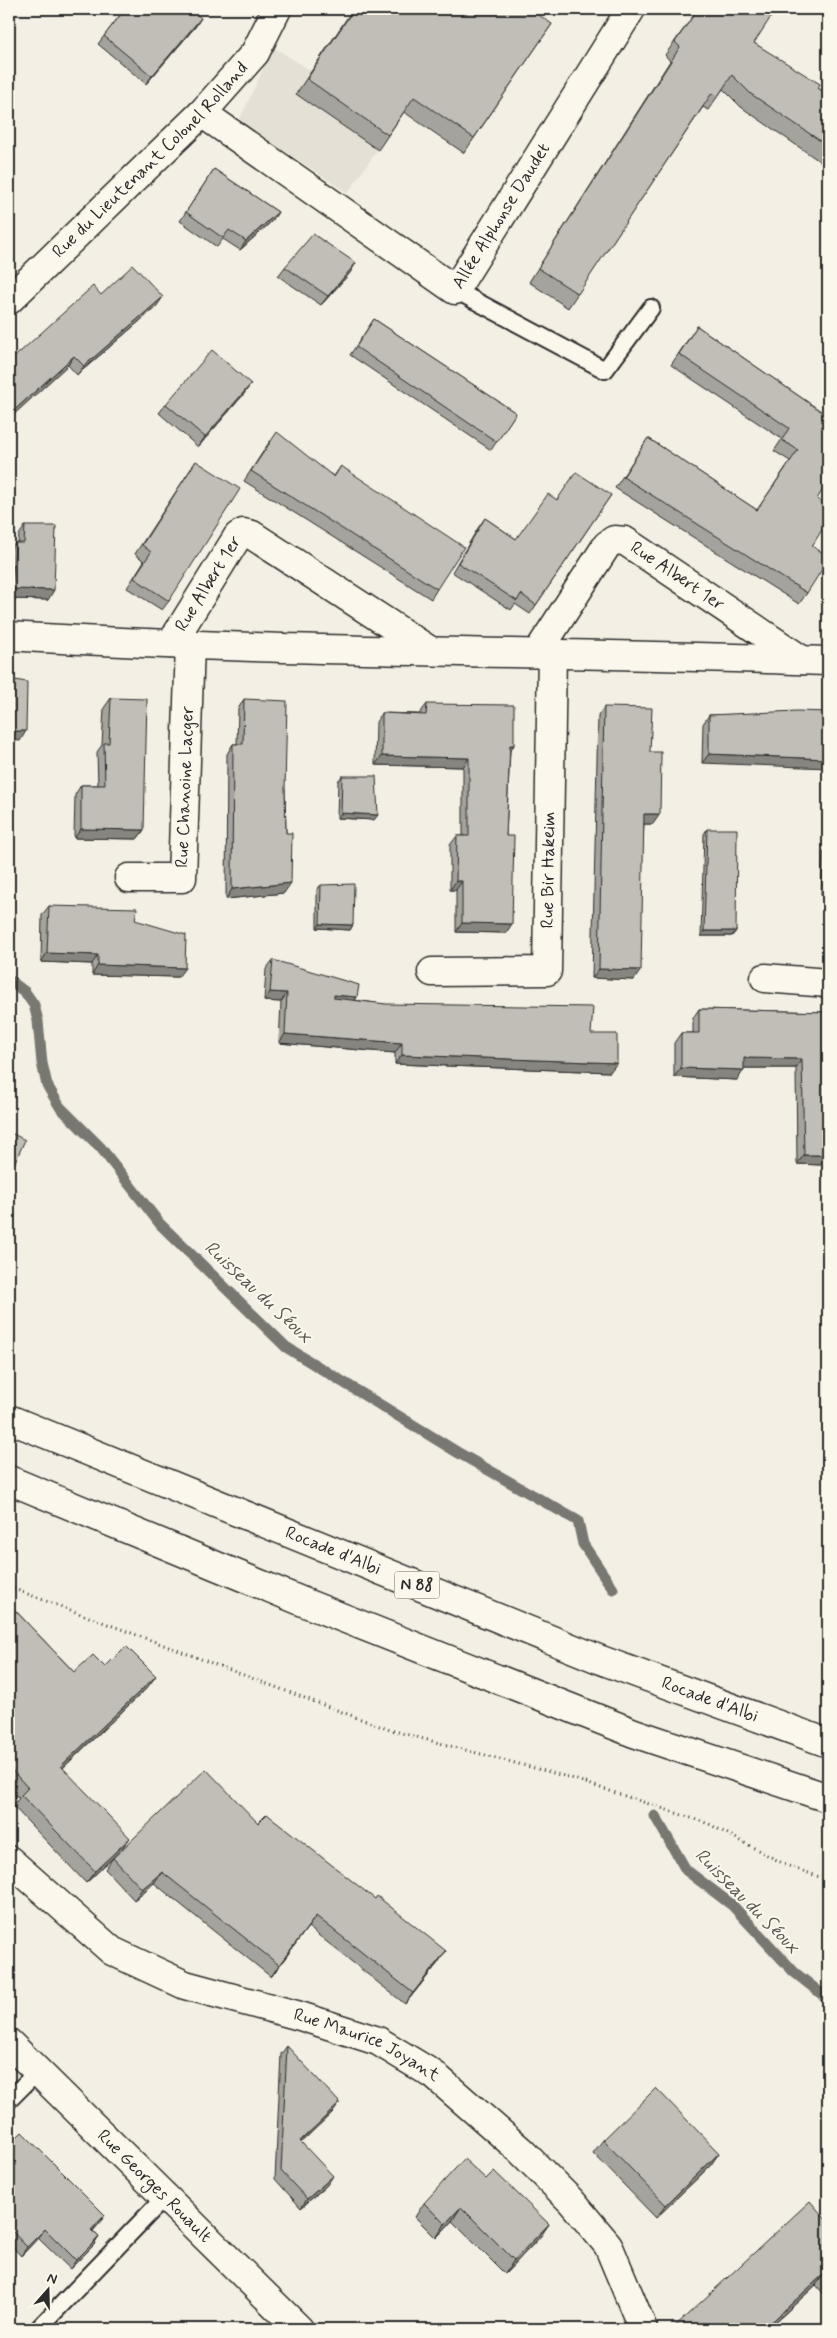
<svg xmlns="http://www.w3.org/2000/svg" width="837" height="2338" viewBox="0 0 837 2338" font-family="Mynerve,sans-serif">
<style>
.built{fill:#e4e0d6}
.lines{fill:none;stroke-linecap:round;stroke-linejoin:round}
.stream{stroke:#787772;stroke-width:11}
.service-casing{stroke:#2b2b2b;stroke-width:20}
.minor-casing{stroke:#2b2b2b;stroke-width:31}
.trunk-casing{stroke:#2b2b2b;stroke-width:31}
.path{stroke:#2b2b2b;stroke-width:3;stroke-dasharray:1 4;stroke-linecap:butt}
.service{stroke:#fbf7ec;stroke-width:16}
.minor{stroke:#fbf7ec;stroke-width:28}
.trunk{stroke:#fbf7ec;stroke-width:28}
.wall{fill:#a5a39d;stroke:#2b2b2b}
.shaded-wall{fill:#86857f;stroke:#2b2b2b}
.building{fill:#c0beb6;stroke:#2b2b2b}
.labels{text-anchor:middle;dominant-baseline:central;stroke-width:4;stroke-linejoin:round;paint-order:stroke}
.shield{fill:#fbf7ec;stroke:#696865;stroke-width:1}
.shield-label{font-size:16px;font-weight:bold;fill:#2b2b2b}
.street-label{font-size:18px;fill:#2b2b2b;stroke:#fbf7ec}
.water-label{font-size:19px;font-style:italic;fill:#585755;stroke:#fbf7ec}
</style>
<rect width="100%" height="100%" fill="#f3efe4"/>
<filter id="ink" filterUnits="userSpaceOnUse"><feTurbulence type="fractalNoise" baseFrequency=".02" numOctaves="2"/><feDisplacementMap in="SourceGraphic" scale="10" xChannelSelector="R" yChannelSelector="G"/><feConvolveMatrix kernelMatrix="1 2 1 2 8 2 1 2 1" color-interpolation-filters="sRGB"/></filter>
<g filter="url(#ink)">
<polygon class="built" points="353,9 401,9 403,112 348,193 239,121 273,47 312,71"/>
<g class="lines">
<g class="stream">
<polyline points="9,980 25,992 34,1005 38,1021 42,1063 47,1085 60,1107 101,1148 160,1224 286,1347 457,1452 578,1521 583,1544 613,1589"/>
<polyline points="655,1816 686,1870 732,1905 794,1972 828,1999"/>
</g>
<g class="service-casing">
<g id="service">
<polyline points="455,290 605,370 651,308"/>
<polyline points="9,2100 38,2071"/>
<polyline points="38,2329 165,2197"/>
</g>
</g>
<g class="minor-casing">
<g id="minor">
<path id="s1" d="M202 113 455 290 631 9"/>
<path id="s2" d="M9 300 202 113 255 53 277 9"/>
<path d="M9 636C282 653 555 651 828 661"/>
<path id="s3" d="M171 644 238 536 243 533 252 535 429 650"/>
<path id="s4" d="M538 652 607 545 614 540 625 541 802 660"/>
<path id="s5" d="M129 878H182L190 645"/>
<path id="s6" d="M432 972 547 971 552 653"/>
<polyline points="765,978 828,983"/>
<path id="s7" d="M9 1860 112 1951 185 1985 300 2016 378 2041 434 2075 520 2150 571 2201 608 2245 643 2329"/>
<path id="s8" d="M9 2043 299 2329"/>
</g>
</g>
<g class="trunk-casing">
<g id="trunk">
<path id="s9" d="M9 1419 601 1660 828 1743"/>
<polyline points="9,1480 313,1606 634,1733 828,1798"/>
</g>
</g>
<polyline class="path" points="9,1587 390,1730 568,1777 709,1824 786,1865 828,1880"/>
<use href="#service" class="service"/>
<use href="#minor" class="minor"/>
<use href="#trunk" class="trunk"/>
</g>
<g class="wall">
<polygon points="123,9 191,9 196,26 146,84 98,44 124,10"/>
<polygon points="353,9 552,24 464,153 404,112 378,150 296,94"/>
<polygon points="698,9 754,43 828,95 828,167 741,107 723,89 708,110 703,107 568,308 529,282 670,61 665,55"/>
<polygon points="214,169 278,212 272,221 240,250 223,239 217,247 180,221"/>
<polygon points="285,267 350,273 321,305 278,276"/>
<polygon points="101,295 156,307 77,375 68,365"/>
<polygon points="374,319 516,413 491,450 350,355"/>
<polygon points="697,326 828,416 817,499 807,593 799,604 615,488 648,438 757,510 790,461 774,451 782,439 671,365"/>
<polygon points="244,394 198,447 159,413 166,404"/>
<polygon points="270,441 334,476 341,466 437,589 431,599 244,481"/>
<polygon points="196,461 169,601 162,610 127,588 144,561 135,554"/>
<polygon points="611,495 530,614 515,604 511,610 452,572 478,528 485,518 516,539 557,499"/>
<polygon points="25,526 48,600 9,599 9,552 15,543 18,543 19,535"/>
<polygon points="111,698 144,830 137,839 74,838 75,795 81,785 98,785 97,752 102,745 104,708"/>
<polygon points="244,699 285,789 286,833 284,893 226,899 227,754 233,744 237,744 238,709"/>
<polygon points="427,704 514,745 510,751 506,836 506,933 456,932 456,890 450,890 450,845 457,836 463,836 463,767 375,765 376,722 382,713 420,714 420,713"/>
<polygon points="604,707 650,752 653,824 644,824 634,980 592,978 598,716"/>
<polygon points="828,712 702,763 703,724 709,715"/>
<polygon points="342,776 374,820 337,818 338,781"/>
<polygon points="707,829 736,931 732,936 701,936 704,834"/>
<polygon points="828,845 828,896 821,895 823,853"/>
<polygon points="321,885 353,925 350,930 317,928 317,889"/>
<polygon points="49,906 135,920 178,977 92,975 92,964 41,962 42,915"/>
<polygon points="273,960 357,997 355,1000 591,1034 610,1072 395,1064 395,1053 279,1043 281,1002 264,1001 266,969"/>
<polygon points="699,1009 828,1012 821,1165 797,1164 796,1068 744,1068 737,1080 674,1077 674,1043 681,1033 693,1033 693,1018"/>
<polygon points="9,1604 74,1672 105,1667 147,1688 63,1768 121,1850 86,1883 13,1806 19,1798 9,1788"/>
<polygon points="258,1823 438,1963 405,2004 308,1927 271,1977 154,1883 134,1900 105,1869 113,1858"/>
<polygon points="287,2046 334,2111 301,2142 327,2185 301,2208 275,2179 281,2054"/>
<polygon points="603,2140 719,2153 710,2166 656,2218 593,2153"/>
<polygon points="9,2145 99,2224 93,2231 99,2237 93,2246 70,2269 38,2238 21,2256 9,2243"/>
<polygon points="486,2179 549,2224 540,2237 505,2274 452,2221 436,2238 415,2217 424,2203"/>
<polygon points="828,2222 828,2299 816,2285 768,2329 672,2329"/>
</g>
<g class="shaded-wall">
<polygon points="201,18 196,26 146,84 152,76"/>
<polygon points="278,212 272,221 240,250 246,241"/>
<polygon points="356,263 350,273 321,305 328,296"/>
<polygon points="163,297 156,307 77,375 84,366"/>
<polygon points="74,356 68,365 9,419 9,415"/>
<polygon points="251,384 244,394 198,447 205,437"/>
<polygon points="12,589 54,590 48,600 9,599 9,594"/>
<polygon points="9,731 26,731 20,741 9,740"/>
<polygon points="510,745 514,745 508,754"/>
<polygon points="709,754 828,759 828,768 702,763"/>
<polygon points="382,756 469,758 463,767 375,765"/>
<polygon points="341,813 378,815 374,820 337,818"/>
<polygon points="644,814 660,814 653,824 638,824"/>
<polygon points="81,829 144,830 137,839 74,838"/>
<polygon points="456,881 462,881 456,890 450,890"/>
<polygon points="291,883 284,893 226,899 232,889"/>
<polygon points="828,886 828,896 821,895"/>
<polygon points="462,923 512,924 506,933 456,932"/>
<polygon points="320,924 353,925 350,930 317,928"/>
<polygon points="704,931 736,931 732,936 701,936"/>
<polygon points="47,953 98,955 92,964 41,962"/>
<polygon points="98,965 185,968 178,977 92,975"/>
<polygon points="599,969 641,970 634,980 592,978"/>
<polygon points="270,992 287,993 281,1002 264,1001"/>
<polygon points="334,995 357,997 351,1006 327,1005"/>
<polygon points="285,1034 402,1043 395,1053 279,1043"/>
<polygon points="402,1055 617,1063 610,1072 395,1064"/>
<polygon points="744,1058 802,1059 796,1068 738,1068"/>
<polygon points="681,1068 744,1070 737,1080 674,1077"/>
<polygon points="804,1155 827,1155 821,1165 797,1164"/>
<polygon points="156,1676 147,1688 53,1777 61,1766"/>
<polygon points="130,1838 121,1850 86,1883 95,1871"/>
<polygon points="162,1872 154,1883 134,1900 142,1889"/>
<polygon points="316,1916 308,1927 271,1977 279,1965"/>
<polygon points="446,1951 438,1963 405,2004 413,1993"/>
<polygon points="340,2103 334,2111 294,2149 300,2141"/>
<polygon points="719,2153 710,2166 656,2218 666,2205"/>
<polygon points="333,2176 327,2185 301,2208 307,2199"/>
<polygon points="461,2207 452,2221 436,2238 445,2224"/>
<polygon points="105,2215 99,2224 85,2238 91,2230"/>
<polygon points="549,2224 540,2237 505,2274 514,2260"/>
<polygon points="45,2229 38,2238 21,2256 27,2247"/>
<polygon points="99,2237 93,2246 70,2269 76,2260"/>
<polygon points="825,2273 816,2285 768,2329 764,2329"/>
</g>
<g class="building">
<polygon points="125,9 191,9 201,18 152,76 104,36"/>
<polygon points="354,9 530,9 552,24 474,138 414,97 388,135 307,79"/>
<polygon points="698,9 776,9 754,43 820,84 818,88 828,95 828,146 751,94 732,75 718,96 712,93 578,294 538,268 680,47 675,42"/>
<polygon points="214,169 278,212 246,241 229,230 223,238 186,212"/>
<polygon points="313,234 356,263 328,296 285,267"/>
<polygon points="133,265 163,297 84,366 74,356 9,415 9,362 93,286 101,295"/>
<polygon points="374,319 516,413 497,442 356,347"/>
<polygon points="697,326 828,416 828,481 817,499 828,507 828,520 812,546 828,556 828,560 807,593 623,477 648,438 757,510 798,450 782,440 789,428 679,354"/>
<polygon points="212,350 251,384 205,437 166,404"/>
<polygon points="277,432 334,477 341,466 464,547 437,589 251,471"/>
<polygon points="196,461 240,489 169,601 134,578 151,552 142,545"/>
<polygon points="576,472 611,495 536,605 521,594 517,601 458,563 485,518 516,539 548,494 557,500"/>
<polygon points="25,526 56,526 54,590 12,589 15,543 24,543"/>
<polygon points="9,679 27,682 26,731 9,731"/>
<polygon points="111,698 147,699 144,830 81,829 81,785 105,785 104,743 109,743"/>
<polygon points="244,699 287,701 285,789 286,833 292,833 291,883 232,889 233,744 243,744"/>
<polygon points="427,704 514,705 514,745 510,745 506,836 514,836 512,924 462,923 462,881 456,881 457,836 469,836 469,758 382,756 382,713 426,715"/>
<polygon points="604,707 652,708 650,752 661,752 660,814 644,814 641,970 599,969"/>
<polygon points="797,711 828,712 828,759 709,754 709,715"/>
<polygon points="342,776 376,776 378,815 341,813"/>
<polygon points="707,829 737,829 736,931 704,931"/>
<polygon points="354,884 353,925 320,924 321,885"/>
<polygon points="49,906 137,908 135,920 186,935 185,968 98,965 98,955 47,953"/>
<polygon points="273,960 359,985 357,997 334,995 334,998 386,1004 593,1007 591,1034 617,1034 617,1063 402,1055 402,1043 285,1034 287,993 270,992"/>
<polygon points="699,1009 828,1012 828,1134 827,1155 804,1155 802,1059 744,1058 744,1070 681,1068 681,1033 699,1033"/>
<polygon points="9,1132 25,1140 9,1175"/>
<polygon points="9,1604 74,1672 93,1655 105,1667 126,1646 156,1676 61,1766 130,1838 95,1871 21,1795 28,1788 9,1767"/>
<polygon points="206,1769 258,1823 267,1814 375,1899 377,1896 446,1951 413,1993 316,1916 279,1965 162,1872 142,1889 113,1858"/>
<polygon points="287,2046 340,2103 300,2141 333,2176 307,2199 281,2171"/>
<polygon points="656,2088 719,2153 666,2205 603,2140"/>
<polygon points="22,2132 105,2215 91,2230 99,2237 76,2260 45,2229 27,2247 9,2228 9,2145"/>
<polygon points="464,2159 486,2179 494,2171 549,2224 514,2260 461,2207 445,2224 424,2203"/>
<polygon points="810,2201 828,2222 828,2278 825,2273 764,2329 672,2329"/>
</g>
</g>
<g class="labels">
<rect class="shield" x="394.5" y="1571.5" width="45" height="27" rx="4"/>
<g class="shield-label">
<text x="417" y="1585">N 88</text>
</g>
<g class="street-label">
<text stroke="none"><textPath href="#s2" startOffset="199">Rue du Lieutenant Colonel Rolland</textPath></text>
<text stroke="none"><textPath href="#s1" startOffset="396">Allée Alphonse Daudet</textPath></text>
<text stroke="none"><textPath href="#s4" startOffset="210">Rue Albert 1er</textPath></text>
<text stroke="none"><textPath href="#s3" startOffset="71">Rue Albert 1er</textPath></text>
<text stroke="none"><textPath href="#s5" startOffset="144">Rue Chanoine Lacger</textPath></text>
<text stroke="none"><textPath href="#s6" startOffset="216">Rue Bir Hakeim</textPath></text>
<text stroke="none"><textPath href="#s9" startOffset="350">Rocade d'Albi</textPath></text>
<text stroke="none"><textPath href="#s9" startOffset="755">Rocade d'Albi</textPath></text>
<text stroke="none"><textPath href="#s7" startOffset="410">Rue Maurice Joyant</textPath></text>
<text stroke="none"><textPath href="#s8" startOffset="204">Rue Georges Rouault</textPath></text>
</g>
<g class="water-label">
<text transform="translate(258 1292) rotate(43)">Ruisseau du Séoux</text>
<text transform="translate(747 1901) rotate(45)">Ruisseau du Séoux</text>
</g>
</g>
<rect width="837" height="2338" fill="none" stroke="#fbf7ec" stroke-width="30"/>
<rect x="15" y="15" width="807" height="2308" fill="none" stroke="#2b2b2b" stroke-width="2" filter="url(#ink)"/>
<g transform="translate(48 2290) rotate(20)" stroke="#fbf7ec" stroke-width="4" paint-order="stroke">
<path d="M0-4L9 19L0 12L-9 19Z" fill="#2b2b2b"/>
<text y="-8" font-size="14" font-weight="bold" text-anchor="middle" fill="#2b2b2b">N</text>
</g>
</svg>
